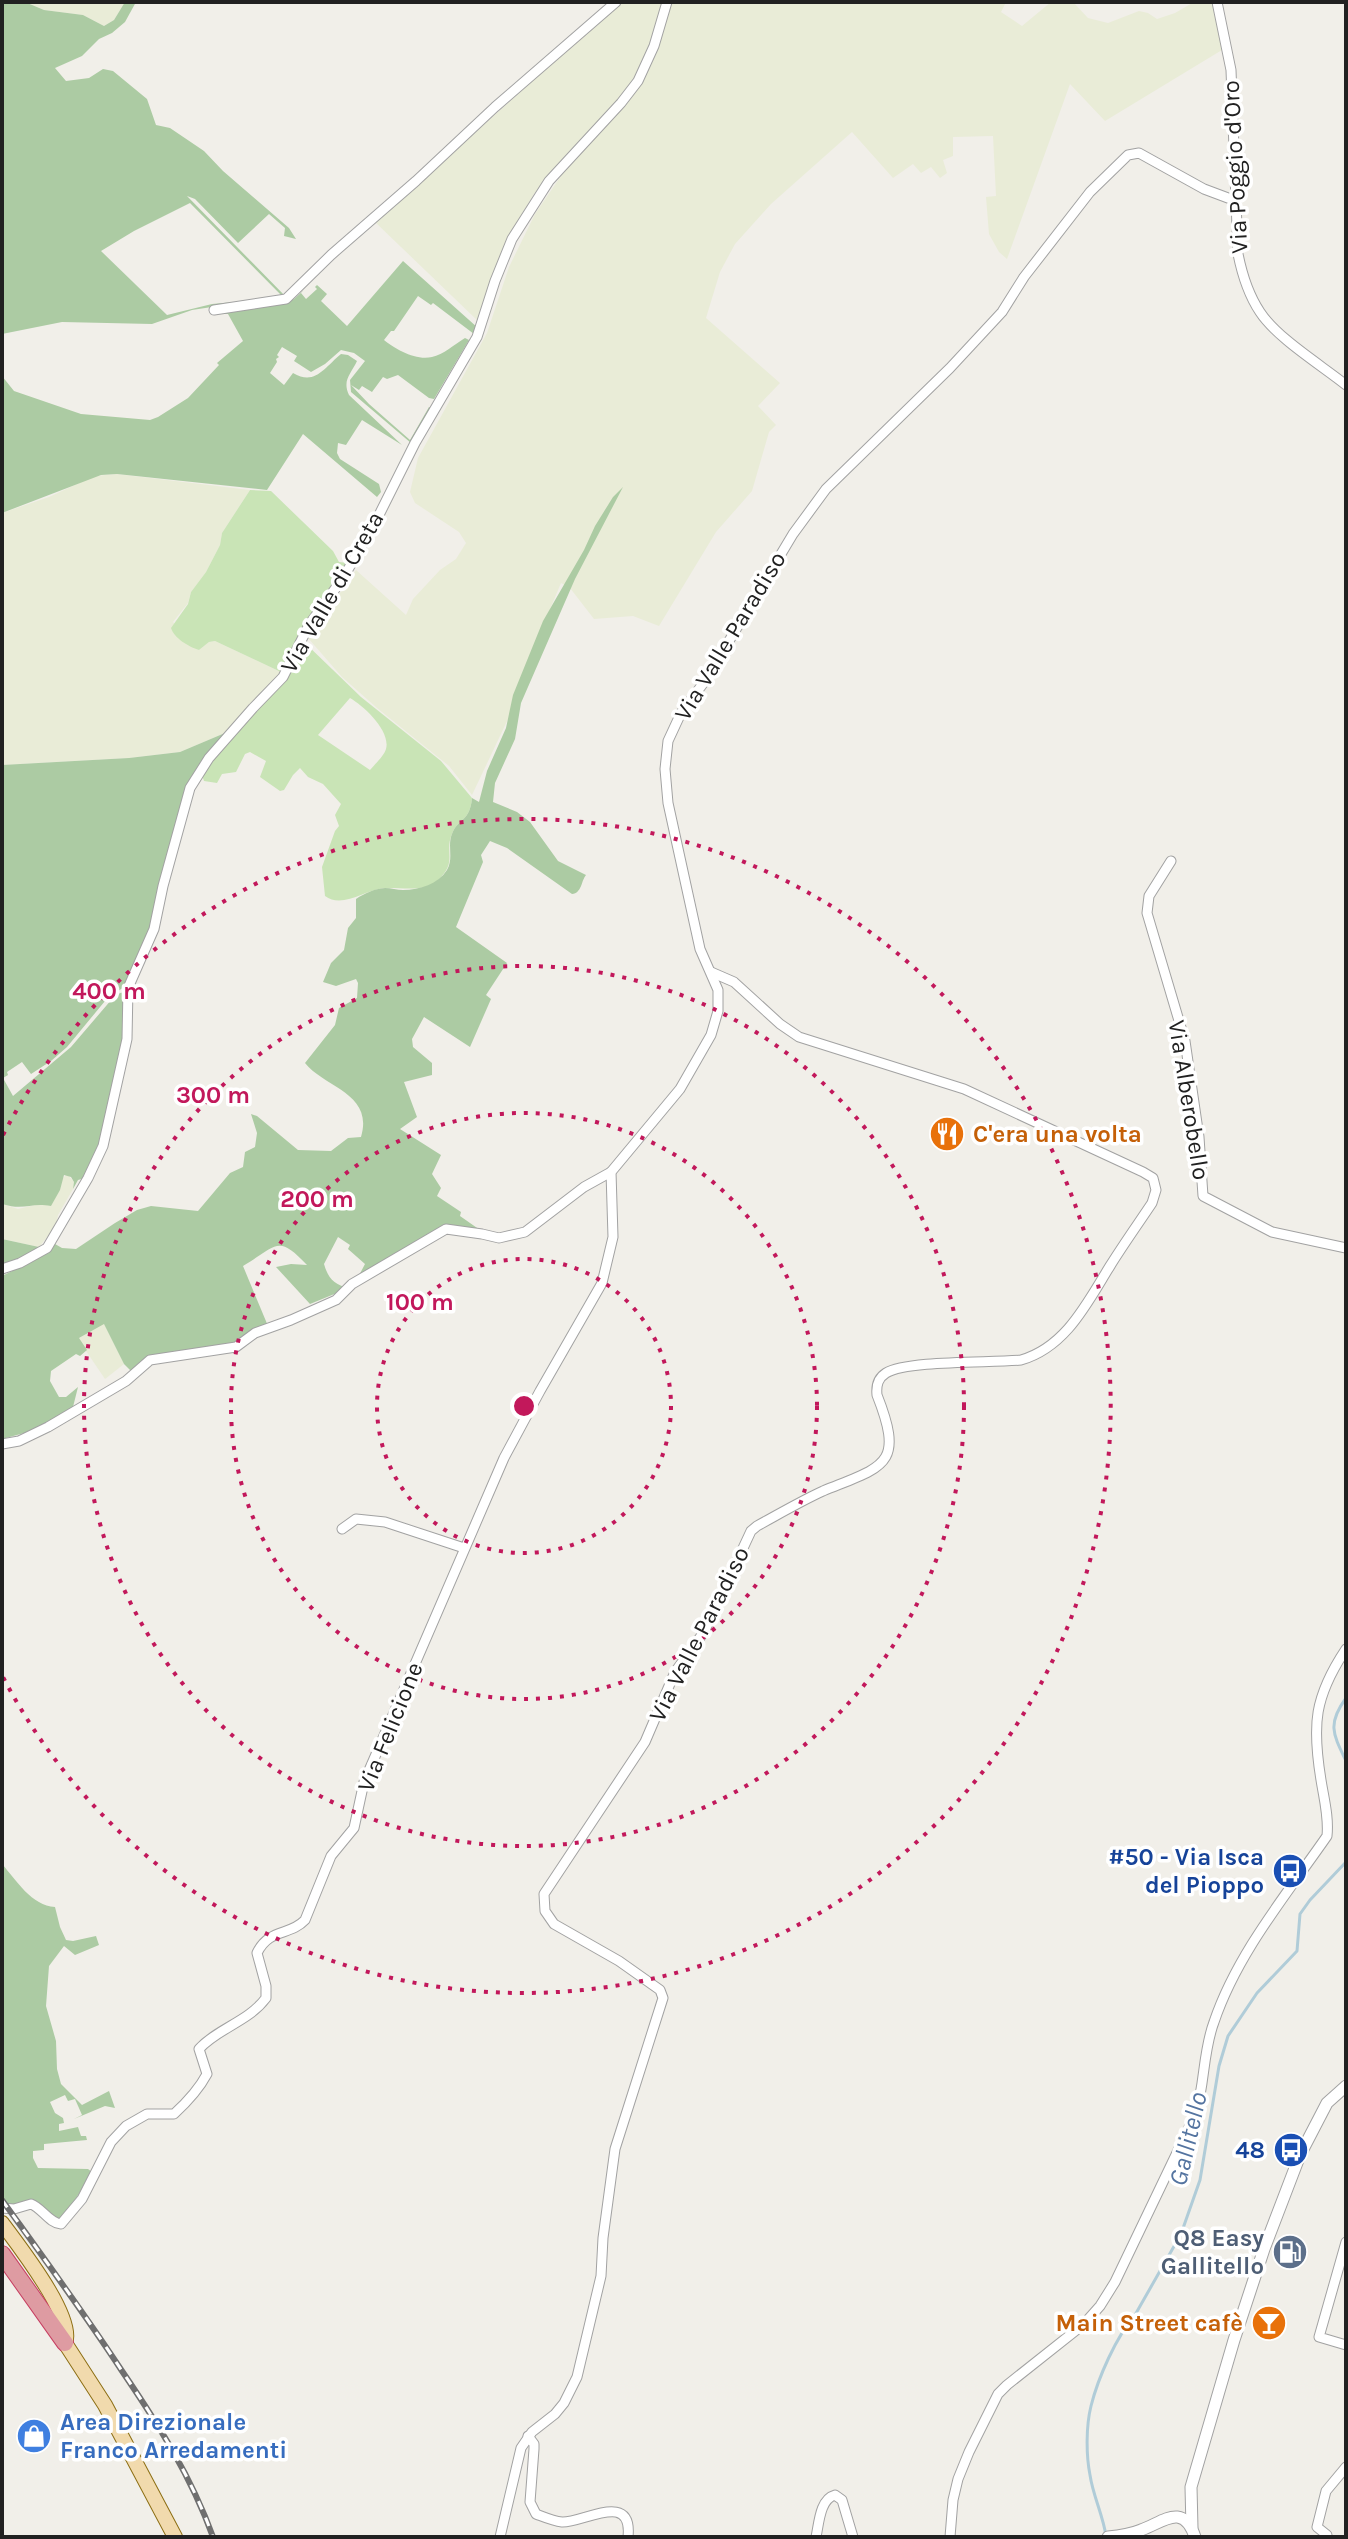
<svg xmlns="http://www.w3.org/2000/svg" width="1348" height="2539" viewBox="0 0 1348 2539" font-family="Karla,sans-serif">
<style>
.farmland{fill:#e9ecd7}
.grass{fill:#c9e4b6;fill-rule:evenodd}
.forest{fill:#accba3}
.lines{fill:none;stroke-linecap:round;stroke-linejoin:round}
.stream{stroke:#b0ccd8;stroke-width:3}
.minor-casing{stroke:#a2a2a2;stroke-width:11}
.tertiary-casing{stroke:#a2a2a2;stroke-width:13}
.primary-casing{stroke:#8c6e13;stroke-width:16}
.motorway-casing{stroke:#c73e61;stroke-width:18}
.minor{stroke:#fff;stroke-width:9}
.tertiary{stroke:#fff;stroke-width:11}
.primary{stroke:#f1daad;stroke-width:14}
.motorway{stroke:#de9ba2;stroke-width:16}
.rail-casing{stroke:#6f6f6f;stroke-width:6}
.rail{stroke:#fff;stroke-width:3;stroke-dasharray:9;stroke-linecap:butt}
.ring{fill:none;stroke:#c2185b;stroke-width:4;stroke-dasharray:4 8}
.labels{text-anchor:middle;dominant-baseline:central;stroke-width:7;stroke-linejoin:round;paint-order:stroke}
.street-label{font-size:24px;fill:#212121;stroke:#fff}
.food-label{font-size:24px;font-weight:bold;fill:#c56008;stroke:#fff;text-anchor:start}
.transit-label{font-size:24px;font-weight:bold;fill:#164399;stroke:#fff;text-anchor:end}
.service-label{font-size:24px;font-weight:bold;fill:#4e5e75;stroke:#fff;text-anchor:end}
.shop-label{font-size:24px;font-weight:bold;fill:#366cbe;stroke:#fff;text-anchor:start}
.water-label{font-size:26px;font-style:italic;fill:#5474a0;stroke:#fff}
.centre{fill:#c2185b;stroke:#fff;stroke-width:4}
.ring-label{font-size:24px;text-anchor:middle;font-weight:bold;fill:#c2185b;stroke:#fff;stroke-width:7;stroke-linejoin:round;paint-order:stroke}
</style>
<rect width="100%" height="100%" fill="#f1efe9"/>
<g class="farmland">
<polygon points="25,2 125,2 114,20 104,26 83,15 44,10"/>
<polygon points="621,2 664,2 650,47 634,78 619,100 559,163 534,194 513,229 496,268 478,321 375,222"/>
<polygon points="670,2 1006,2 1001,12 1022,26 1051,2 1073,2 1088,18 1108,23 1139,11 1148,13 1157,19 1175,13 1194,2 1212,2 1222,50 1105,121 1070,84 1007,259 999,252 989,234 986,197 996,196 993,136 953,137 953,156 943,160 947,173 940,178 931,167 921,173 913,164 893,178 852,132 771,204 735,244 720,272 706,318 780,383 758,406 776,425 769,432 752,491 716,532 659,626 633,616 594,619 570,588 561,583 522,676 509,717 472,795 449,766 377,708 342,677 308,638 356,570 406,615 413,599 440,570 456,559 466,543 459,532 415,503 410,492 418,458 487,333 509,267 535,214 565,170 639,86 652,63"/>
<polygon points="117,474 250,490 222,533 220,545 206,572 191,592 188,603 173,622 199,650 209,642 215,641 283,673 232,730 180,752 129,758 2,765 2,513 49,497 94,476"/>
<polygon points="67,1174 74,1182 73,1189 58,1215 56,1226 39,1247 2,1239 2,1204 18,1209 39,1204 60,1190 61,1180"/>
<polygon points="104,1323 124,1364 105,1379 78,1339"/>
</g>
<g class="grass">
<path d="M250 490 271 491 333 551 339 562 348 563 283 673 215 641 209 642 199 650C189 647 174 638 171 628L188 604 191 592 206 572 220 545 222 533Z"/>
<path d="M303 641 361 697 441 761 472 798C470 822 458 818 452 834 444 852 458 862 438 880 424 893 401 887 384 888 365 890 342 909 325 896L322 867 335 831 339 826 335 815 341 804 323 784 308 777 300 768 293 775 284 790 280 791 260 777 266 761 250 752 245 754 236 772 222 774 217 783 204 781 202 775 227 742 286 679ZM350 698C364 706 391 731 386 749 384 756 375 764 370 770L318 735Z"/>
</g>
<g class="forest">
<polygon points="2,2 25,2 44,10 83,15 104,26 114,20 125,2 136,2 125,22 112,33 99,39 82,56 55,68 66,81 89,78 103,69 113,71 147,99 156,125 170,128 204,151 223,171 289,228 296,239 284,236 285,228 269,214 238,243 195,199 187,196 288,299 282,296 190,203 134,231 101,251 167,315 212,304 257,300 192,310 152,324 62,322 2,334"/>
<path d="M403 261 478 328 474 334 433 303 431 305 418 296 394 331H391L384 340C395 349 416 361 432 357 443 355 455 344 465 338L469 340 434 399 429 398 398 375 387 379 383 377 372 392 362 386 359 390 351 385 369 404 410 440 429 407 432 408 411 443 351 392 350 380 365 361 354 353 341 350 325 364 311 372 294 361 297 356 282 347 277 355 279 357 276 359 277 362 270 373 284 385 293 373C315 386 324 368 341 354L348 355 357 361C351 374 342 380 349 395L402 445 362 420 346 445 338 443 337 453 340 459 379 484 381 492 377 497 303 434 267 490 117 474 101 475 2 513V376L14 391 81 414 150 420 158 417 188 398 219 365 217 363 243 341 228 314H223L224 308 285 303 294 299 304 290 301 293 306 299 317 289 315 287 317 285 327 294 321 301 347 326Z"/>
<path d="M623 487 575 579 521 703 515 739 495 783 493 802 517 812 530 822 558 861 586 875C581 881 582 893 572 894L507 848 490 841 481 855 483 862 456 927 507 963 486 995 491 999 470 1047 424 1017 412 1039 413 1047 432 1063V1075L404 1082 417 1117 400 1129 441 1155 432 1174 441 1188 437 1196 461 1212 460 1216 480 1230H452L355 1283 365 1264 348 1249 350 1245 338 1237 324 1264C328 1278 334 1285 349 1288L310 1304 276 1267 291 1264 307 1265C277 1233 277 1246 243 1266L268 1326 240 1342 171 1353 132 1372 124 1364 104 1324 79 1338 87 1350 80 1356 76 1354 51 1371 50 1381 59 1397H66L78 1387 72 1411 28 1432 2 1439V1276L44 1255 55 1244 62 1248 76 1249 115 1223 137 1210 151 1206 198 1211 230 1173 243 1167 245 1152 255 1147 257 1133 251 1114 257 1116 298 1150 331 1151 348 1138 361 1137C374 1093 325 1088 305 1063L335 1025 339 1008 357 998 358 983 356 979 336 986 323 982 331 963 344 950 348 928 356 918V899C365 893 374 889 385 888 391 888 397 890 403 890 420 890 438 884 447 870 454 858 447 846 452 834 458 818 470 822 472 798L479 802 487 771 506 728 513 695 543 621 584 550 595 526 613 497Z"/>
<path d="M232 730 199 772 154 921 129 983 105 1001 67 1047 51 1061 31 1074 22 1062 7 1072 8 1075 3 1078 13 1096 71 1047 112 999 120 993 126 992 127 1040 101 1143 85 1178 78 1180 73 1189 74 1182 71 1177 64 1175 60 1190 51 1206C30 1202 25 1211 2 1204V765L129 758 180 752Z"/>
<polygon points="2,1239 39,1247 42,1252 2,1271"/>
<path d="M2 1864C16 1880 32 1906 55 1907L60 1927 66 1940 73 1941 96 1936 99 1945 75 1955 64 1946 49 1966 46 2006 56 2041 57 2069 61 2084 82 2105 109 2091 115 2108 105 2106 74 2119 82 2115 75 2099 68 2101 65 2095 50 2102 55 2113 63 2118 64 2123 59 2124V2131L78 2127 81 2136H86L87 2140 44 2144V2150L33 2151V2158L38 2168 88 2169 92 2172 61 2223 40 2205 9 2206 2 2197Z"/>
</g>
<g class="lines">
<g class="stream">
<path d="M1346 1698C1327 1724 1333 1734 1346 1761"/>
<path d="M1106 2536C1103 2515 1093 2496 1090 2475 1086 2455 1086 2426 1091 2406 1098 2378 1116 2337 1135 2315L1181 2234 1200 2180 1219 2066 1228 2036 1257 1993 1297 1951 1300 1914 1310 1900 1346 1862"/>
</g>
<g class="minor-casing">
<g id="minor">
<path d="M1217 2 1231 70 1238 254C1242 274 1248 294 1260 312 1277 338 1321 365 1346 385"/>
<polyline points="214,310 286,299 331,255 416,181 495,107 616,2"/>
<polyline points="1171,861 1149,896 1147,913 1185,1041 1199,1137 1203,1196 1272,1232 1346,1248"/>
<polyline points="2,1269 20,1263 47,1248 88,1178 103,1146 127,1039 128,988 154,929 163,886 190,788 209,758 253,708 283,677 309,625 343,578 373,527 415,443 477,337 495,281 512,239 549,181 621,103 638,81 654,46 667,2"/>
<polyline points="2,1444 19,1441 48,1427 126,1381 150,1360 236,1347 255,1333 291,1320 336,1300 352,1284 446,1229 482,1234 499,1238 525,1232 584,1187 611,1172"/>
<polyline points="342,1529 356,1519 385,1522 464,1548"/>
<path d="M2 2208 14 2209 31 2204C42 2208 49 2223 61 2224L82 2199 111 2142 126 2126 147 2114H174C186 2103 199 2089 207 2074L199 2049C218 2028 248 2022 266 1998V1986L257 1953C269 1928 290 1936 305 1920L331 1856 354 1828 364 1782 504 1458 540 1391 602 1283 613 1237 611 1172 680 1089 711 1035 718 1011V990L700 949 668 803 665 769 668 741 681 713 705 681 793 534 826 489 950 368 1002 312 1024 277 1090 192 1128 155 1139 153 1204 189 1236 201"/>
<polyline points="1346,2242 1319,2337 1346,2345"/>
<path d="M528 2436 534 2444V2449L530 2502 536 2514C544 2517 553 2521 562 2522 583 2523 633 2490 628 2537"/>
<polyline points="1327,2535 1317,2527 1326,2491 1346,2467"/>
<path d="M500 2537 521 2448 532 2432 555 2414 564 2403 577 2377 601 2276 603 2238 615 2149 663 1998 660 1990 619 1961 554 1924 545 1911 544 1894 645 1742 675 1672 704 1632 751 1531 757 1526C779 1514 801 1501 823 1491 884 1466 905 1466 877 1395 876 1385 878 1378 886 1373 907 1360 991 1363 1021 1360 1066 1347 1087 1303 1110 1266 1123 1245 1138 1224 1152 1203L1156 1190 1153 1178 1143 1172 964 1089 799 1037 780 1024 734 982 711 972"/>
<path d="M816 2537C819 2523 820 2499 835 2495L842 2500 853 2537"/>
<path d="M950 2537 953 2500 958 2479 969 2452 998 2394 1007 2385 1084 2324 1100 2306 1115 2282 1196 2113C1205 2082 1203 2051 1214 2022 1237 1954 1286 1895 1327 1836 1329 1817 1324 1799 1321 1780 1312 1725 1314 1697 1346 1649"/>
</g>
</g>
<g class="tertiary-casing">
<g id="tertiary">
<polyline points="1192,2528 1191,2487 1234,2340 1264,2249 1300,2155 1327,2103 1346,2086"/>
<path d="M1108 2537C1119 2536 1131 2534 1141 2530 1162 2523 1183 2501 1195 2537"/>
</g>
</g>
<g class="primary-casing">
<path id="primary" d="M2 2223C18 2245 76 2318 65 2343L105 2405 175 2537"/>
</g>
<g class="motorway-casing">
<polyline id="motorway" points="2,2254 65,2343"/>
</g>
<use href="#minor" class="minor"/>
<use href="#tertiary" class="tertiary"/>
<use href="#primary" class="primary"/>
<use href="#motorway" class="motorway"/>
<g class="rail-casing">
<path id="rail" d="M2 2200C43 2257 84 2313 122 2371 158 2424 191 2476 213 2537"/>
</g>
<use href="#rail" class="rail"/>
</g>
<g class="ring">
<circle cx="524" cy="1406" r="147"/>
<circle cx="524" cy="1406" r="293"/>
<circle cx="524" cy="1406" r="440"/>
<path d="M3 1135A587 587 0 1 1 3 1677"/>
</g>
<defs>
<g id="restaurant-disc" transform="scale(1.8)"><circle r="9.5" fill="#e8710a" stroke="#fff"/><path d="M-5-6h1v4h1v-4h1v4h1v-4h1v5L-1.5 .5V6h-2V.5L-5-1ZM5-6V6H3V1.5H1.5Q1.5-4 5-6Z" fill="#fff"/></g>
<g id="bus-disc" transform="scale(1.8)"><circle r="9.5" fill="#1a4fb4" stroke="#fff"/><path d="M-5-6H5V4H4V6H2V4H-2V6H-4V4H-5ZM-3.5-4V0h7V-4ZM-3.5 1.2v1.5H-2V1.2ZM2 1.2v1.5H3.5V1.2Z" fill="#fff"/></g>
<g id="fuel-disc" transform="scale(1.8)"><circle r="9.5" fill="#5c6f8a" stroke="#fff"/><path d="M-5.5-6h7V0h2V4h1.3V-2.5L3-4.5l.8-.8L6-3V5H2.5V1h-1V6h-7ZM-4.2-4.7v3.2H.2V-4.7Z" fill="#fff"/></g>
<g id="bar-disc" transform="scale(1.8)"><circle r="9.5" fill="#e8710a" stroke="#fff"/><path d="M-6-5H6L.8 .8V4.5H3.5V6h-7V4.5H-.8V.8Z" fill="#fff"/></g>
<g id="shop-disc" transform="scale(1.8)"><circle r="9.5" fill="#3f7fe0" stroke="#fff"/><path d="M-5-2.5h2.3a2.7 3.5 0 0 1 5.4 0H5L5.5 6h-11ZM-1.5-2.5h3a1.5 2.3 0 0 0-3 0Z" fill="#fff"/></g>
</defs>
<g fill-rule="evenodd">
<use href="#restaurant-disc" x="947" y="1134"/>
<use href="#bus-disc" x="1290" y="1871"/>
<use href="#bus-disc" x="1291" y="2150"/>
<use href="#fuel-disc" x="1290" y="2252"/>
<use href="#bar-disc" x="1269" y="2323"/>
<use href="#shop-disc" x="34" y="2436"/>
</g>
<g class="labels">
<g class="street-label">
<text transform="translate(1235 167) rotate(-93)">Via Poggio d'Oro</text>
<text transform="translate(332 592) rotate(-60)">Via Valle di Creta</text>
<text transform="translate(730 636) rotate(-59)">Via Valle Paradiso</text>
<text transform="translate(1189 1100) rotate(81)">Via Alberobello</text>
<text transform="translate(699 1634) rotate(-63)">Via Valle Paradiso</text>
<text transform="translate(390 1727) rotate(-68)">Via Felicione</text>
</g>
<g class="food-label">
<text x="973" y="1134">C'era una volta</text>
<text x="1243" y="2323" text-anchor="end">Main Street cafè</text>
</g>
<g class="transit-label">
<text x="1264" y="1857">#50 - Via Isca<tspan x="1264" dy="28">del Pioppo</tspan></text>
<text x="1265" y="2150">48</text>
</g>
<g class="service-label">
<text x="1264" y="2238">Q8 Easy<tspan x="1264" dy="28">Gallitello</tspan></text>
</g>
<g class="shop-label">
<text x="60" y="2422">Area Direzionale<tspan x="60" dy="28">Franco Arredamenti</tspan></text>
</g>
<g class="water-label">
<text transform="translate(1188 2139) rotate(-77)">Gallitello</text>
</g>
</g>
<circle cx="524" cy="1406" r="12" class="centre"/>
<g class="ring-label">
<text x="109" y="999">400 m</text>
<text x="213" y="1103">300 m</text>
<text x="317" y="1207">200 m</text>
<text x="420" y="1310">100 m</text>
</g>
<rect width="1348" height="2539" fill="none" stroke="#212121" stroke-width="8"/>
</svg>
